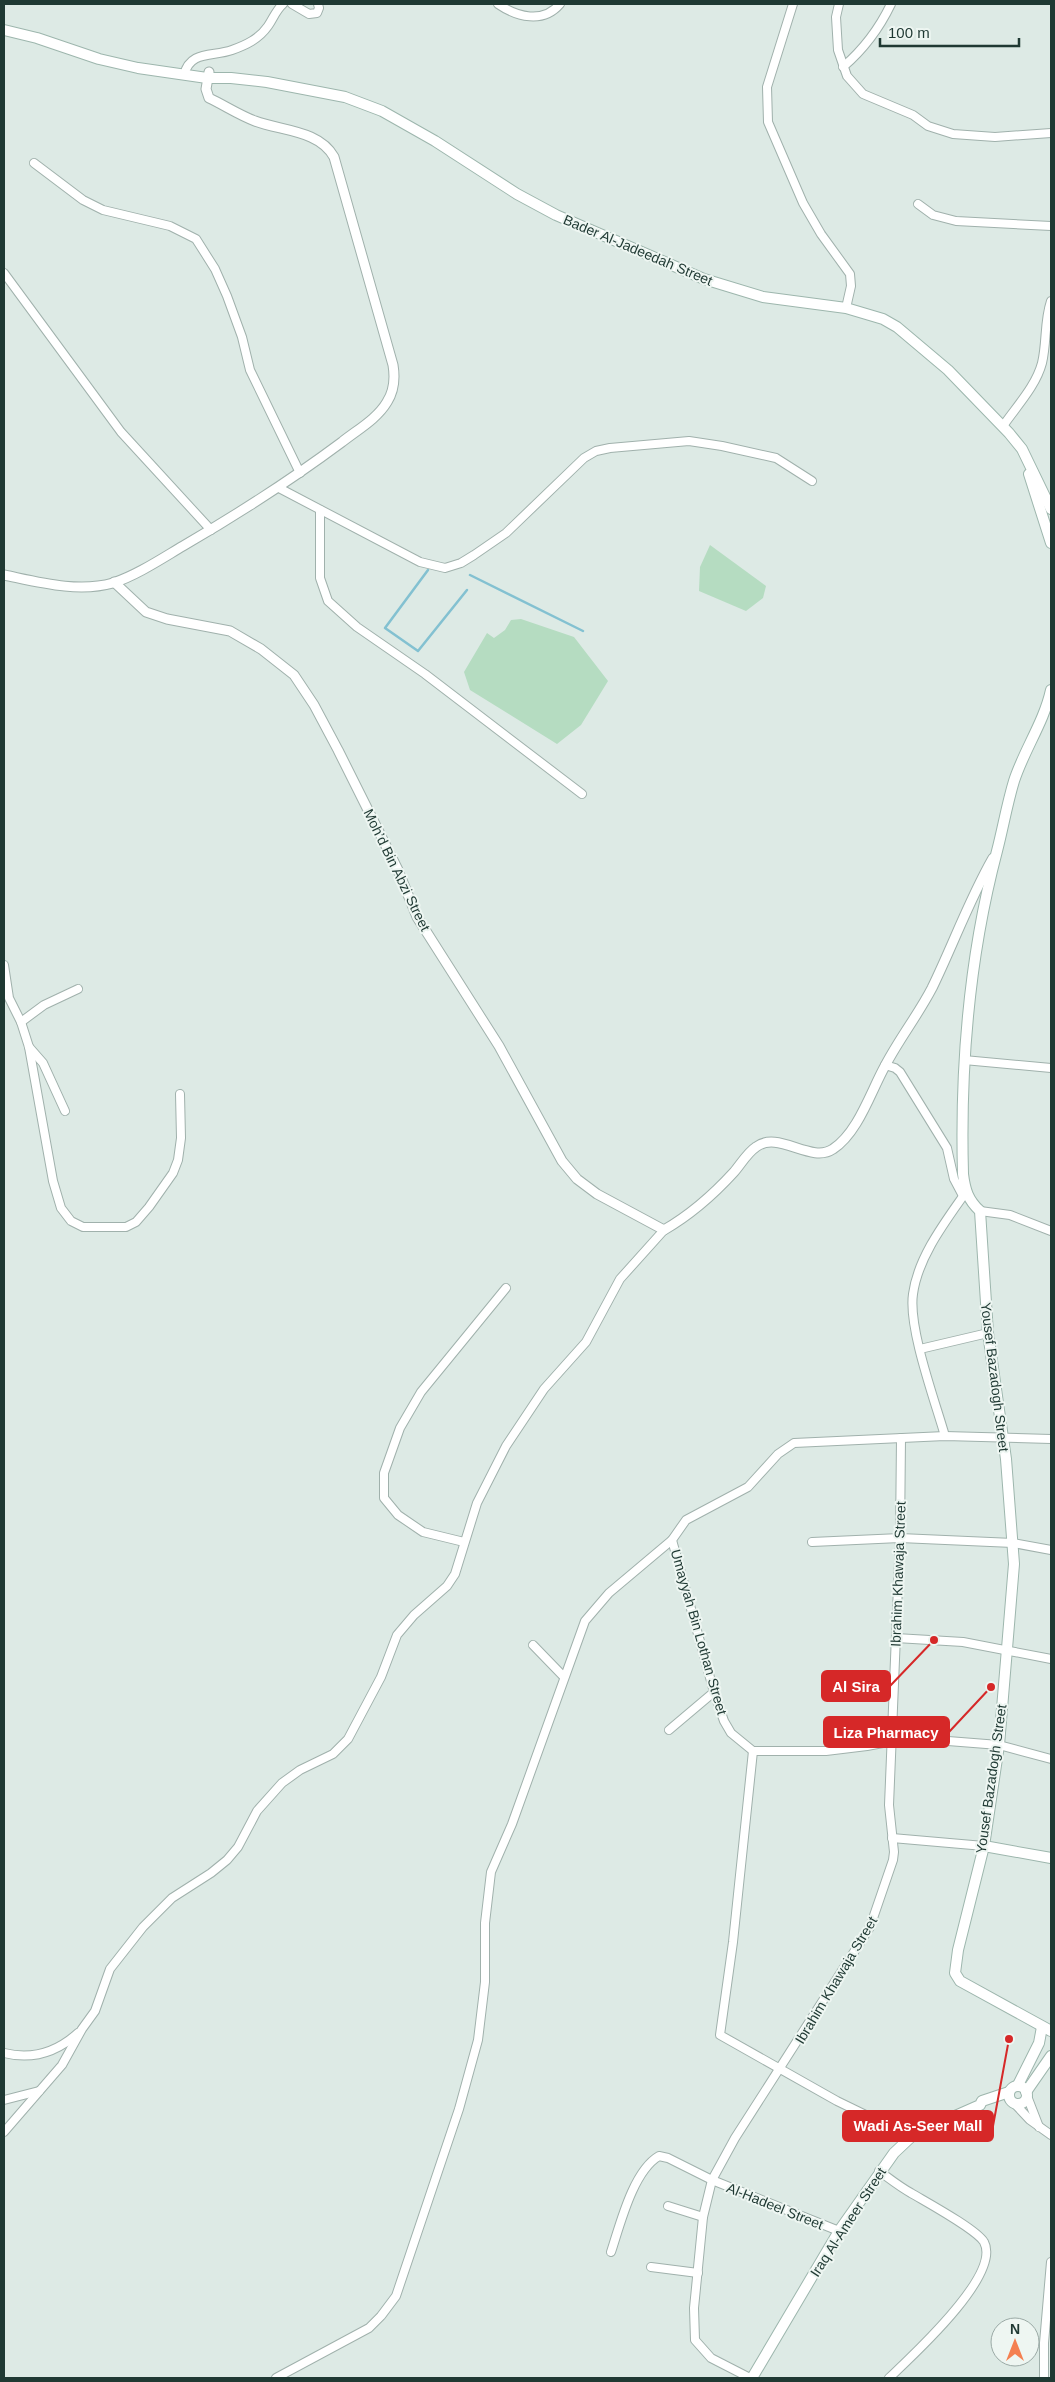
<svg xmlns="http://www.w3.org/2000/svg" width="1055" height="2382" viewBox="0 0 1055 2382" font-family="Helvetica,sans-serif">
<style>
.green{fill:#b5dcc1}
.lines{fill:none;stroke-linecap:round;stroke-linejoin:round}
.stream{stroke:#83c1d1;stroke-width:2.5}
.minor-casing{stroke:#a0b1ac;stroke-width:10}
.tertiary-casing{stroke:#a0b1ac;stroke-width:11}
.secondary-casing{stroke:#9db6ad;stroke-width:12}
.minor{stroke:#fff;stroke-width:8}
.tertiary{stroke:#fff;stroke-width:9}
.secondary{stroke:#fff;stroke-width:10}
.labels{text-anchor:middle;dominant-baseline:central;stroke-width:4;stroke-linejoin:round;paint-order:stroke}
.street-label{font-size:14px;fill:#1f3933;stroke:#eef6f2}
.leader{fill:none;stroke:#d62828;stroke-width:2}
.callout-dot{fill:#d62828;stroke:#eef6f2;stroke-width:2}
.callout{fill:#d62828;stroke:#d62828;stroke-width:2}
.callout-label{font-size:15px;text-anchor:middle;font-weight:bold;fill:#fff}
</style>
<rect width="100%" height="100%" fill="#ddeae5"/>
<g class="green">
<polygon points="710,545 766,586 763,598 746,611 699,591 700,567"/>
<polygon points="521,619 574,637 608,681 581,725 557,744 470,690 464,672 487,633 494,638 505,630 511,620"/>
</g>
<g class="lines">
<g class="stream">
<polyline points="428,570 385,628 418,651 467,590"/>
<polyline points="470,575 583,631"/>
</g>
<g class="minor-casing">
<g id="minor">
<polyline points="292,4 309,14 317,13 319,8 318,4"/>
<path d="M498 4C517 17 543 24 560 4"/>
<polyline points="793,4 767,87 768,122 803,203 821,234 850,274 851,286 846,308"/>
<polyline points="839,4 836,17 838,50 847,76 863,94 913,115 928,126 953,134 995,137 1051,133"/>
<path d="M843 67C864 49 879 29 891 4"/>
<path d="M184 75C190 50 213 57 232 50 246 45 259 39 268 26 273 19 276 10 283 4"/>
<polyline points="34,163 83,200 103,210 170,226 196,239 215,269 227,296 242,337 250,370 300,473"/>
<polyline points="918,204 933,215 956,221 1051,226"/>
<polyline points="4,273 121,432 211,530"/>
<path d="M1003 426C1016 407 1036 386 1042 363 1047 342 1044 322 1051 301"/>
<polyline points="279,488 420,562 445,568 461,563 474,555 506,533 584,458 596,451 610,448 689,441 722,446 776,458 812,481"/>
<polyline points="320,510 320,578 328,601 357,627 425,674 582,794"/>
<polyline points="4,965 9,998 21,1022 29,1047 53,1181 61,1208 71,1221 83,1227 126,1227 136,1222 149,1207 173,1173 178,1160 181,1138 180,1094"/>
<polyline points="21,1022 44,1005 78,989"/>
<polyline points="29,1047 43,1063 65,1111"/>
<polyline points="964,1060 1051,1068"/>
<polyline points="885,1065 895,1068 900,1072 947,1148 954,1179 963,1196"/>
<polyline points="980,1211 1010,1215 1051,1231"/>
<polyline points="920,1349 988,1333"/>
<path d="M945 1436C935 1401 908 1328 913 1294 918 1257 945 1222 966 1192"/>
<polyline points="464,1542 423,1532 398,1515 384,1498 384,1473 400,1428 421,1392 506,1288"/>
<polyline points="812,1542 900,1538 1013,1543 1051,1550"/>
<polyline points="896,1638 963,1642 1051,1659"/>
<polyline points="533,1645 564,1677"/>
<polyline points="669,1730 714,1692"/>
<polyline points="753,1751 731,1733 724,1721 714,1692 672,1540 686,1520 748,1487 778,1454 794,1443 945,1436 1051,1439"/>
<polyline points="753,1751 733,1942 720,2035 837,2101 911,2137"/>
<polyline points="753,1751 826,1751 867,1746 893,1741 948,1741 999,1745 1051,1759"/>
<polyline points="892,1838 984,1846"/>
<path d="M4 2053C32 2060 57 2052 78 2033"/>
<polyline points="1027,2096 1039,2127"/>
<polyline points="4,2100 39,2091"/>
<polyline points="1015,2104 1030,2120 1051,2135"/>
<polyline points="4,2132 62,2065 82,2029 95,2011 110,1969 143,1927 172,1898 211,1873 227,1860 238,1847 257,1811 282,1783 300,1770 333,1754 348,1739 381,1677 397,1635 414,1615 447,1586 455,1574 477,1503 506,1446 544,1389 586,1342 620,1279 664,1230"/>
<path d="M879 2171C890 2179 900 2187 911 2193 926 2202 976 2229 984 2242 1002 2275 911 2357 889 2378"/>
<polyline points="668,2206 703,2217"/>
<path d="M611 2252C620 2225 633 2171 659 2156L668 2158 712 2180 839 2231"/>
<polyline points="651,2267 698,2273"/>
<polyline points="276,2378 369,2328 381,2316 396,2296 459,2109 478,2040 485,1982 485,1923 491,1872 512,1824 585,1621 609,1593 672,1540"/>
<polyline points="750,2378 711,2358 695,2340 694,2308 703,2217 712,2180 735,2138 870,1927 893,1860 894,1852 889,1805 900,1538 901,1438"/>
<polyline points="1044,2378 1044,2343 1051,2262"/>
</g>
</g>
<g class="tertiary-casing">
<g id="tertiary">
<path d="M4 575C38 582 78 593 113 583 137 575 161 559 183 546 238 514 291 480 342 442 357 430 377 419 387 402 394 391 395 377 393 365L334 157C319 130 281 131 255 121 239 115 224 105 209 98L206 89 209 72"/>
<path d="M114 582 146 612 167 619 230 631 261 649 294 675 314 705 338 750 398 870 417 917 499 1046 562 1161 577 1179 597 1194 664 1230C690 1215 713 1195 734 1172 741 1164 747 1153 756 1147 778 1130 811 1164 833 1149 858 1133 871 1091 885 1066 899 1039 918 1015 932 988 953 945 969 900 993 858"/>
</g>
</g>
<g class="secondary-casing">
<g id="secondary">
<polyline points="4,30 37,38 99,59 138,68 207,78 231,78 267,82 345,97 382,111 435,141 517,194 556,215 704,279 763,297 846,308 883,319 897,327 948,370 1009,433 1022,449 1051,509"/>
<polyline points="1029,474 1051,543"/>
<path d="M1051 690C1044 722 1024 750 1014 781 1007 804 1003 828 997 851 969 957 960 1065 963 1174 965 1190 968 1200 980 1211L988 1333 1006 1459 1014 1564 999 1745 984 1846 958 1950 955 1973 960 1981 1051 2031"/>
<polyline points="984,1846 1051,1858"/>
<polyline points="1018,2085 1039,2043 1042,2027"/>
<circle cx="1018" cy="2095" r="9"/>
<polyline points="1026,2092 1051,2056"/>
<polyline points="752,2378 839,2231 894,2153 911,2137 921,2131 980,2105 982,2101 1009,2092"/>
</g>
</g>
<use href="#minor" class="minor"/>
<use href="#tertiary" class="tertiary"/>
<use href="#secondary" class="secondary"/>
</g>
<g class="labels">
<g class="street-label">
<text transform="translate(638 250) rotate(23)">Bader Al-Jadeedah Street</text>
<text transform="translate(397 870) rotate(64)">Moh’d Bin Abzi Street</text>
<text transform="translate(995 1377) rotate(83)">Yousef Bazadogh Street</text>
<text transform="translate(898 1574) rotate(-88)">Ibrahim Khawaja Street</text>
<text transform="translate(699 1632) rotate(74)">Umayyah Bin Lothan Street</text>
<text transform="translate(991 1779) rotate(-82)">Yousef Bazadogh Street</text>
<text transform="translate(836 1980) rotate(-59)">Ibrahim Khawaja Street</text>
<text transform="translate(775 2206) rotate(22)">Al-Hadeel Street</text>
<text transform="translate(848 2222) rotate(-57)">Iraq Al-Ameer Street</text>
</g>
</g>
<path class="leader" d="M934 1640L890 1686M991 1687L949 1732M1009 2039L993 2126"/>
<g class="callout-dot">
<circle cx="934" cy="1640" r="5"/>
<circle cx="991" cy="1687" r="5"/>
<circle cx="1009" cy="2039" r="5"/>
</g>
<g class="callout">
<rect x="822" y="1671" width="68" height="30" rx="5"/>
<rect x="824" y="1717" width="125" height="30" rx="5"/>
<rect x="843" y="2111" width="150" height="30" rx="5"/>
</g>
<g class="callout-label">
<text x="856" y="1692">Al Sira</text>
<text x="886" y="1738">Liza Pharmacy</text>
<text x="918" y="2131">Wadi As-Seer Mall</text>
</g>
<rect width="1055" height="2382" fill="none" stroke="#1f3933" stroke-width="10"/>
<g transform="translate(1015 2342)"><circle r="24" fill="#eef6f2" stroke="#9baaa6"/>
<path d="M0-4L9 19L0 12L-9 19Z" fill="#f48051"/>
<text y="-8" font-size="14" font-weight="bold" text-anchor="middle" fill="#1f3933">N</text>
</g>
<path d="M880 38v8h139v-8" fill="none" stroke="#1f3933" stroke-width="2.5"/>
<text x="888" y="38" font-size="15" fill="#1f3933" stroke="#eef6f2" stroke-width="4" paint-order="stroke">100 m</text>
</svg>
